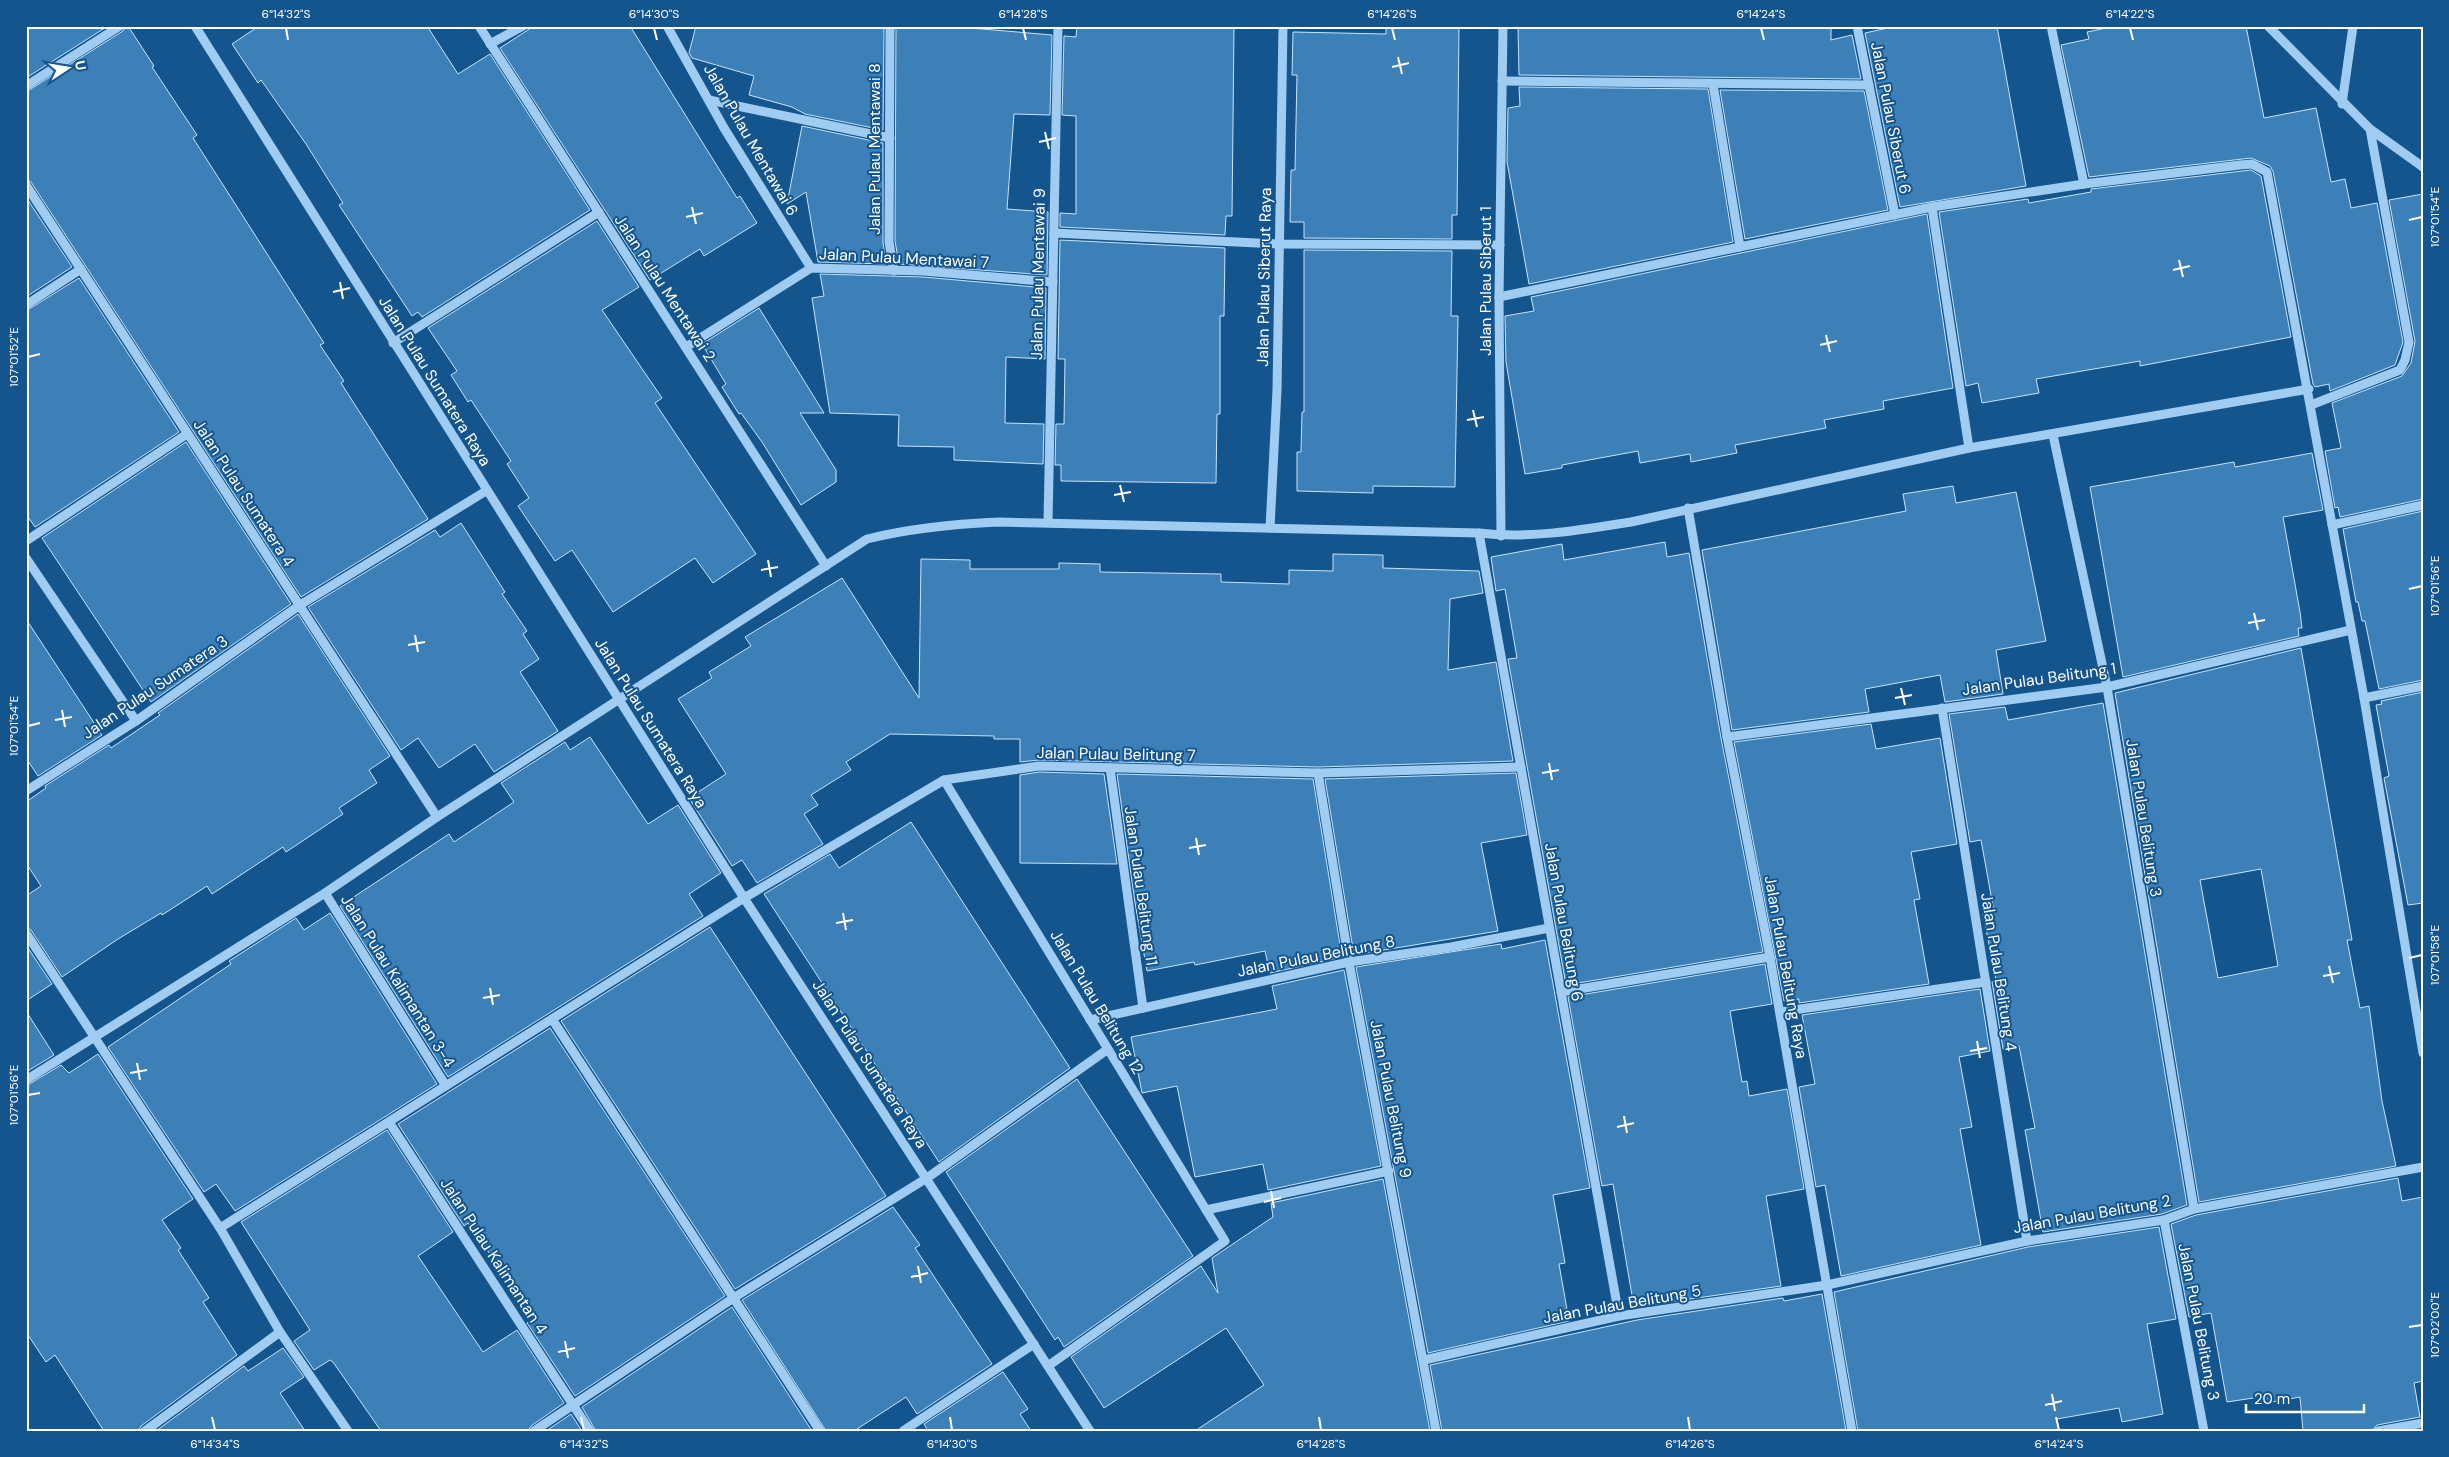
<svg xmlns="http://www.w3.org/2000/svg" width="2449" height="1457" viewBox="0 0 2449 1457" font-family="'DM Sans',sans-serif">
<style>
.building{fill:#3d7fb7;stroke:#c6e4fc;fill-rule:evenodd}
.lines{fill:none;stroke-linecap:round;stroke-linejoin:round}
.minor{stroke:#9fccf0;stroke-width:9}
.ticks{fill:none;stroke:#fff;stroke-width:2}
.labels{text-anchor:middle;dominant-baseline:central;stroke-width:4;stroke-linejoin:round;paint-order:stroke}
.street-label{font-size:16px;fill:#fff;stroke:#14558e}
.neatline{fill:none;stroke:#fff;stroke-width:2}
.ticks-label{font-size:12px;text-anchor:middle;fill:#fff}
</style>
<rect width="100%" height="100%" fill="#14558e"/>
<g class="building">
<polygon points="26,26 108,26 26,78"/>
<polygon points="126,26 128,26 154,66 152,67 197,135 193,138 324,343 320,345 344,381 341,383 428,519 301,597 31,182 26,179 26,92 123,31"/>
<polygon points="259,26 427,26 458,74 490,54 590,210 422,317 418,312 412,316 339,205 343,203 306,144 261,80 258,83 232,44"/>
<polygon points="534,26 630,26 737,198 740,196 757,223 704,256 700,249 650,280 500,48"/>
<polygon points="696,26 884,26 883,130 805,114 792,107 749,95 754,76 692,58 689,53"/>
<polygon points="896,26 947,26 1052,35 1050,115 1014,114 1007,209 1048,212 1047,275 899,264 895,241"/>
<polygon points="1077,26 1234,26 1232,216 1226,216 1225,235 1060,227 1060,213 1076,214 1076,116 1062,115 1064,36 1076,37"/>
<polygon points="1386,26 1459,26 1457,215 1452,215 1452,239 1304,238 1304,222 1290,222 1291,170 1295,170 1297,75 1292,75 1293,32 1386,34"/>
<polygon points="1518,26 1831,26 1831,40 1852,35 1861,79 1519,75"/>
<polygon points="1897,26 1997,26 2026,186 1900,207 1865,33"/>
<polygon points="2116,26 2246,26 2264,118 2316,108 2331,182 2345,179 2351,208 2377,203 2403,342 2395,365 2330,391 2329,384 2315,387 2313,384 2273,171 2270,166 2251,158 2089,177 2061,45 2089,39 2087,32"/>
<polygon points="1519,87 1708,89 1733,242 1529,284 1507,162 1508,108 1520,106"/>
<polygon points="1720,90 1864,91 1888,210 1745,239"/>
<polygon points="802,126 883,143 883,242 886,264 818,262 806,192 787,204"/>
<polygon points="2251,170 2261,176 2291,337 2140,366 2140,361 2036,379 2039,393 1982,403 1978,383 1966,386 1939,212 2028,199 2029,203 2091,192 2091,189"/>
<polygon points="2423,194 2423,499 2340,517 2338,507 2335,508 2325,451 2341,448 2332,403 2402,376 2411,363 2415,341 2389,200"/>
<polygon points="26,197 72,267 26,297"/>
<polygon points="1927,214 1953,388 1883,401 1884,409 1824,420 1826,428 1735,445 1737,453 1691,462 1690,454 1640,463 1638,451 1562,465 1562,468 1525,474 1506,362 1505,316 1534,311 1531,297"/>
<polygon points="597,221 639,287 602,310 662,398 655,403 756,554 713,583 695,558 613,612 572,550 555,561 518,506 529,498 507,464 511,461 471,400 468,402 451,375 457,371 428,328"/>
<polygon points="1060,240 1225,248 1224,316 1220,316 1220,414 1217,414 1216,483 1061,481 1061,465 1055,465 1056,424 1064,424 1065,359 1058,359"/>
<polygon points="1304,250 1452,251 1451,316 1458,316 1455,487 1373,486 1373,493 1297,491 1297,452 1301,452 1302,412 1304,412"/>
<polygon points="820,274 923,277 1046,288 1045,359 1006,357 1005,423 1044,424 1043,464 954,460 954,447 898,446 899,415 830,413 812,298 824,296"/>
<polygon points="79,278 179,432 35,527 26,514 26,311"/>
<polygon points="759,308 824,413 800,413 836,470 836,482 801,505 762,442 741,413 739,414 722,387 726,384 702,344"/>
<polygon points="186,442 291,604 151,702 42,538"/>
<polygon points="2312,453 2323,510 2283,517 2300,612 2302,628 2298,628 2299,636 2123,677 2090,487 2234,462 2235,467"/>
<polygon points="1953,486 1956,503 2016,492 2046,641 1996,650 2003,694 1945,702 1940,675 1865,689 1869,712 1732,730 1702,550 1906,511 1903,494"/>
<polygon points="2423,511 2423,680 2379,689 2365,621 2362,621 2358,602 2356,602 2343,529"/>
<polygon points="461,523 505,592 502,594 527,631 523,634 539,659 520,672 558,731 494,772 475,744 439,768 418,738 401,750 308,607 435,530 440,537"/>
<polygon points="1665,542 1667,557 1689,553 1721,738 1763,952 1566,985 1508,659 1517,658 1505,589 1496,591 1491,557 1562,544 1564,560"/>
<polygon points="1333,554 1383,555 1383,568 1479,571 1483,593 1450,599 1448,670 1496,662 1513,761 1318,767 1039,760 1020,762 1020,739 994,739 994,736 890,734 846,762 851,770 811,795 818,805 804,814 823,844 757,883 742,860 732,866 689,798 726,774 678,699 712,678 709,672 751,646 745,637 842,578 919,698 921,559 970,560 970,569 1059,569 1059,563 1100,564 1100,572 1221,574 1221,582 1289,584 1289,570 1333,571"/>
<polygon points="298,614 390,756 369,770 377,783 339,808 343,814 286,852 283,847 212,894 207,886 162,915 161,913 118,939 62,977 31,930 26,927 26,896 41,886 26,863 26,802 46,788 45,786 109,745 111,748 160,715 158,713"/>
<polygon points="26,619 102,735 38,776 26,758"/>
<path d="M2301 648 2352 940H2347L2360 1008 2369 1006 2382 1101 2396 1166 2199 1202 2115 693ZM2261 869 2278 966 2218 978 2200 880Z"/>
<polygon points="2423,692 2423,903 2408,905 2384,778 2389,776 2376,705 2382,704 2381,701"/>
<polygon points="2103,703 2187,1205 2162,1214 2043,1232 2025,1130 2035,1128 2019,1046 2003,1049 1992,982 1996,980 1983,914 1994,912 1981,840 1970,842 1949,714 2005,707 2008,720"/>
<polygon points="1871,724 1876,749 1940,738 1957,844 1911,852 1920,899 1914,900 1929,984 1799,1003 1799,999 1784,1001 1734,742"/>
<polygon points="590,737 648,824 678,805 721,873 689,894 703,916 448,1077 340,906 449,834 454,842 514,802 501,783 565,742 570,750"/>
<polygon points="1039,772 1104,774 1117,864 1020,863 1020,775"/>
<polygon points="1516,773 1527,835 1481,843 1498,931 1354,955 1325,779"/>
<polygon points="1117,774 1313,779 1342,957 1270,973 1265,951 1195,965 1194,962 1147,971 1135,903"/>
<polygon points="911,822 1070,1068 939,1162 764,894 830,854 839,868"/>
<polygon points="330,913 437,1084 235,1211 216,1184 204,1192 108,1047 231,964 229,961 296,918 304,930"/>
<polygon points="710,927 886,1196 735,1289 561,1021"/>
<polygon points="1545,940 1590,1188 1553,1195 1565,1263 1559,1264 1569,1321 1428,1353 1356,967 1501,944 1502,949"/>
<polygon points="26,945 52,984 26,1001"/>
<polygon points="1765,964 1772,1004 1730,1011 1742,1082 1747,1081 1749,1096 1787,1089 1804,1189 1766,1196 1781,1286 1634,1307 1613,1184 1602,1186 1568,997"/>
<polygon points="1344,970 1381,1166 1268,1190 1263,1164 1195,1177 1177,1086 1142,1093 1131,1037 1277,1009 1272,986"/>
<polygon points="1980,989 1990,1051 1959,1057 1972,1127 1960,1129 1981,1245 1841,1276 1825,1185 1816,1187 1799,1087 1815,1084 1802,1015"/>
<polygon points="26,1011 54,1055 26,1072"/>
<polygon points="550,1028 725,1296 575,1396 527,1323 535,1318 468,1223 464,1226 398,1124"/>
<polygon points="98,1054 193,1199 162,1220 181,1248 178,1250 209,1298 203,1302 237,1355 141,1426 139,1431 104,1431 55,1355 46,1362 26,1332 26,1086 61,1065 69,1073"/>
<polygon points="1077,1079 1193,1256 1064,1347 1058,1337 1055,1340 946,1172"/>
<polygon points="387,1130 453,1232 418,1256 483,1352 517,1330 564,1403 531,1426 528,1431 381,1431 333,1362 330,1360 314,1370 294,1341 310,1330 241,1222"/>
<polygon points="2398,1178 2402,1201 2423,1197 2423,1381 2414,1383 2420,1417 2377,1425 2372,1431 2303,1431 2300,1397 2261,1404 2260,1397 2227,1402 2211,1313 2189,1317 2171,1224 2196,1215"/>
<polygon points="1383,1179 1430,1431 1195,1431 1264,1385 1226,1328 1104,1408 1071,1357 1201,1266 1218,1293 1212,1258 1273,1217 1271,1203"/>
<polygon points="893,1207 920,1245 915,1248 992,1364 917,1414 906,1397 854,1431 826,1431 742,1300"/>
<polygon points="2159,1227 2176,1319 2147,1324 2163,1414 2122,1422 2119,1408 2057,1419 2059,1431 1858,1431 1834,1292 2028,1247"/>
<polygon points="1822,1294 1846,1431 1442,1431 1430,1365 1637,1320 1783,1298 1784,1301"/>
<polygon points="732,1307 812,1431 596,1431 582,1407"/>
<polygon points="283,1348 304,1377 280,1393 305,1431 156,1431 244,1366 248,1371"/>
<polygon points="1003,1372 1028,1409 1020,1414 1031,1431 928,1431 924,1424"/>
<polygon points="571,1414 582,1431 546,1431"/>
</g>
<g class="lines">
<g class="minor">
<polyline points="195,26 744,898 1090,1431"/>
<polyline points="479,26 826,566"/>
<polyline points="667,26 724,128 811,268"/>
<polyline points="890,26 889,242 894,271"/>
<polyline points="1857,26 1895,215"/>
<polyline points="2051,26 2084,184"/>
<polyline points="2268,26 2370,129 2423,167"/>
<polyline points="490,44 523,26"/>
<polyline points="1502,81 1869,85"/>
<polyline points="1713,84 1740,247"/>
<polyline points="26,86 120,26"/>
<polyline points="709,100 890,138"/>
<polyline points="2342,104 2353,26"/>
<polyline points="26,185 437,817"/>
<polyline points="1932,207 1969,448"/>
<polyline points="1054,233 1279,244 1500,245"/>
<polyline points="1499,297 1932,207 2084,184 2240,165 2252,164 2267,172 2364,698 2423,1053"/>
<polyline points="26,305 81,269"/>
<polyline points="393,343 599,212"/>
<polyline points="686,347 811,268 923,271 1053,282"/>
<polyline points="2311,405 2400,370 2405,360 2409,342 2370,129"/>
<polyline points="2053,435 2107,687 2194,1209"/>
<polyline points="1688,508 1727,737 1770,957 1852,1431"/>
<polyline points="1048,522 1058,26"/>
<polyline points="2332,525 2423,505"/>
<polyline points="1270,528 1277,390 1283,26"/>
<polyline points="1479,533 1619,1316"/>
<polyline points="1501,536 1499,297 1503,26"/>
<polyline points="26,541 187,434"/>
<polyline points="26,558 136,721"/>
<polyline points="2364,698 2423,686"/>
<polyline points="1942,708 2027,1241"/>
<polyline points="1727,737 2107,687 2351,630"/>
<polyline points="1110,768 1143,1008"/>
<polyline points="1318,773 1349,962 1436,1431"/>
<polyline points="944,780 1225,1241 1048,1366"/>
<polyline points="26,791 136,721 300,605 486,491"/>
<polyline points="325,893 446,1086"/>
<polyline points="26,933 220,1228 280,1332 348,1431"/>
<polyline points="1561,992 1770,957"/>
<polyline points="1780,1012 1986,982"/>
<polyline points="552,1019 820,1431"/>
<polyline points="1090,1020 1349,962 1451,947 1549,928"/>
<path d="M26 1080 325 893 437 817 867 539C911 528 954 524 999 522L1479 533C1530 539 1581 530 1631 522L1969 448 2309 389"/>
<polyline points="389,1122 590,1431"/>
<polyline points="1206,1210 1389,1171"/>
<polyline points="2164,1220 2204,1431"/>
<polyline points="220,1228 744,898 944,780 1039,766 1318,773 1521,767"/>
<polyline points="1424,1360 1619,1316 1827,1285 2027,1241 2164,1220 2194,1209 2423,1167"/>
<polyline points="145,1431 280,1332"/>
<polyline points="534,1431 735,1297 927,1178 1108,1049"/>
<polyline points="903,1431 1034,1344"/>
<polyline points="2378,1431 2423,1423"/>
</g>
</g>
<path class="ticks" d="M286 28 288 40M654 28 657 40M1023 28 1026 40M1392 28 1395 40M1761 28 1764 40M2130 28 2133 40M1398 57 1402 74M1392 67 1409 63M1045 132 1049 149M1039 142 1056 138M692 207 696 224M686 217 703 213M2409 220 2422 217M2179 260 2183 277M2173 270 2190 266M340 282 343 299M333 292 350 288M1826 335 1830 352M1820 345 1837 341M28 357 40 354M1473 410 1477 427M1467 420 1484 417M1120 485 1124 502M1114 495 1131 492M768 560 771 577M761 570 778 567M2409 589 2422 586M2254 613 2258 630M2248 623 2265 620M415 635 418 652M408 645 425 642M1901 688 1905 705M1895 698 1912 695M62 710 65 727M55 720 72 717M28 726 40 723M1549 763 1552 780M1542 773 1559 770M1196 838 1199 855M1189 848 1206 845M843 913 846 930M836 923 853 920M2409 958 2422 955M2329 966 2333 983M2323 976 2340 973M490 988 493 1005M483 998 500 995M1977 1041 1980 1058M1970 1051 1987 1048M137 1063 140 1080M130 1073 147 1070M28 1095 40 1093M1624 1116 1627 1133M1617 1127 1634 1123M1271 1191 1274 1208M1264 1202 1281 1198M918 1266 921 1283M911 1277 928 1273M2409 1327 2422 1325M565 1341 568 1358M558 1352 575 1348M2052 1394 2055 1411M2045 1405 2062 1401M212 1417 215 1430M581 1417 584 1430M950 1417 952 1430M1319 1417 1321 1430M1688 1417 1690 1430M2056 1417 2059 1430"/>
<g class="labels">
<g class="street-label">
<text transform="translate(1891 118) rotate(79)">Jalan Pulau Siberut 6</text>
<text transform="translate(751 140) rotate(60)">Jalan Pulau Mentawai 6</text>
<text transform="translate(874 149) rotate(-90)">Jalan Pulau Mentawai 8</text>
<text transform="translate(904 258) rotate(3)">Jalan Pulau Mentawai 7</text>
<text transform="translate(1038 274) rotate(-89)">Jalan Pulau Mentawai 9</text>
<text transform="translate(1264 277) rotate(-89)">Jalan Pulau Siberut Raya</text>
<text transform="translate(1485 281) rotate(-90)">Jalan Pulau Siberut 1</text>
<text transform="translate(665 288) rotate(57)">Jalan Pulau Mentawai 2</text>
<text transform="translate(435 381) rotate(58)">Jalan Pulau Sumatera Raya</text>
<text transform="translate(244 493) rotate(57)">Jalan Pulau Sumatera 4</text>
<text transform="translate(2039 679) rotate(-8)">Jalan Pulau Belitung 1</text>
<text transform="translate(155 687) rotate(-34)">Jalan Pulau Sumatera 3</text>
<text transform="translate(651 723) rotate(58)">Jalan Pulau Sumatera Raya</text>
<text transform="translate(1116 754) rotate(1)">Jalan Pulau Belitung 7</text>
<text transform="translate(2144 818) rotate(81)">Jalan Pulau Belitung 3</text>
<text transform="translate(1141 886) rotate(82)">Jalan Pulau Belitung 11</text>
<text transform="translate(1564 922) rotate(80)">Jalan Pulau Belitung 6</text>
<text transform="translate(1316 956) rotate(-11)">Jalan Pulau Belitung 8</text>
<text transform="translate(1786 967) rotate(80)">Jalan Pulau Belitung Raya</text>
<text transform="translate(1999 972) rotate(81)">Jalan Pulau Belitung 4</text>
<text transform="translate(398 981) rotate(58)">Jalan Pulau Kalimantan 3-4</text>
<text transform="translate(1097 1002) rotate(59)">Jalan Pulau Belitung 12</text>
<text transform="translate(870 1064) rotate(57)">Jalan Pulau Sumatera Raya</text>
<text transform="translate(1391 1099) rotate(79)">Jalan Pulau Belitung 9</text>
<text transform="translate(2092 1214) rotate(-10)">Jalan Pulau Belitung 2</text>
<text transform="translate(494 1256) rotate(57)">Jalan Pulau Kalimantan 4</text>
<text transform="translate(1622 1304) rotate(-10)">Jalan Pulau Belitung 5</text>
<text transform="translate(2199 1322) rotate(79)">Jalan Pulau Belitung 3</text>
</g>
</g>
<rect width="2449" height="1457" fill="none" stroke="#14558e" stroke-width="55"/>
<g transform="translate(68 68) rotate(78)" stroke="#14558e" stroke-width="4" paint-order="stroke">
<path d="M0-4L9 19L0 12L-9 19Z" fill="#ffffff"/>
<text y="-8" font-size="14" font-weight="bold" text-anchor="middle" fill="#ffffff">U</text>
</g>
<path d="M2246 1404v8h118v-8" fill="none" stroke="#ffffff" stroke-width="2.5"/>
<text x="2254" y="1404" font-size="15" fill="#ffffff" stroke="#14558e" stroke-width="4" paint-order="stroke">20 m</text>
<rect x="28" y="28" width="2394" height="1402" class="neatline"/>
<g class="ticks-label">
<text x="286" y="18">6°14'32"S</text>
<text x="654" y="18">6°14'30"S</text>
<text x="1023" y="18">6°14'28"S</text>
<text x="1392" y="18">6°14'26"S</text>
<text x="1761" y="18">6°14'24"S</text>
<text x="2130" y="18">6°14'22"S</text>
<text transform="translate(2435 217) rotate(-90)" y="4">107°01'54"E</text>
<text transform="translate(14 357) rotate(-90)" y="4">107°01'52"E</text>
<text transform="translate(2435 586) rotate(-90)" y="4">107°01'56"E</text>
<text transform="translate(14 726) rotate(-90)" y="4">107°01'54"E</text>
<text transform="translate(2435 955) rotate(-90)" y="4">107°01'58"E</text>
<text transform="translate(14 1095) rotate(-90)" y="4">107°01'56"E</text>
<text transform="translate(2435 1325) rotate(-90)" y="4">107°02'00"E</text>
<text x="215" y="1448">6°14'34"S</text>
<text x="584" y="1448">6°14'32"S</text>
<text x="952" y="1448">6°14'30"S</text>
<text x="1321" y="1448">6°14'28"S</text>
<text x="1690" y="1448">6°14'26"S</text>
<text x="2059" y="1448">6°14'24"S</text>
</g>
</svg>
